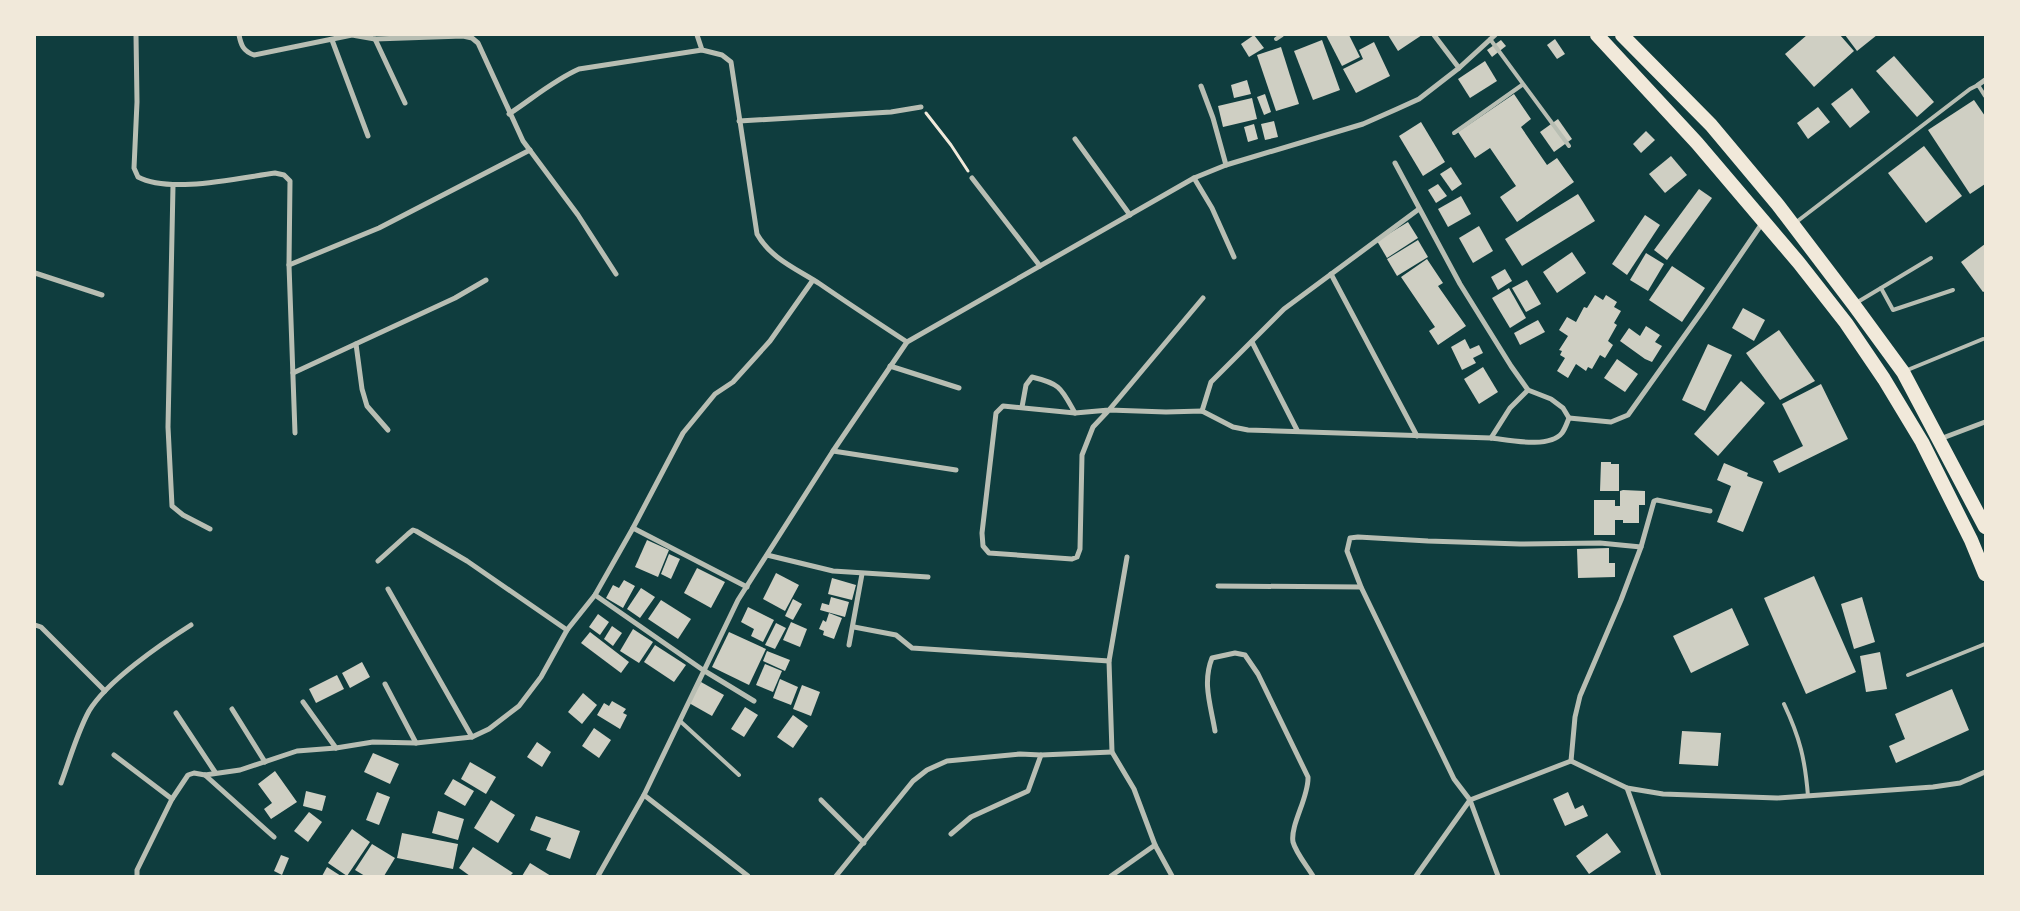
<svg xmlns="http://www.w3.org/2000/svg" width="2020" height="911" viewBox="0 0 2020 911" font-family="Ubuntu,sans-serif">
<style>
.building{fill:#cfcfc3}
.lines{fill:none;stroke-linecap:round;stroke-linejoin:round}
.path{stroke:#f1e9da;stroke-width:3}
.service{stroke:#b8beb3;stroke-width:4}
.minor{stroke:#b8beb3;stroke-width:5}
.trunk{stroke:#f1e9da;stroke-width:14}
</style>
<rect width="100%" height="100%" fill="#0f3d3e"/>
<g class="building">
<polygon points="1254,35 1264,48 1249,57 1241,44"/>
<polygon points="1326,35 1349,35 1360,57 1342,66"/>
<polygon points="1388,35 1422,35 1398,51"/>
<polygon points="1807,35 1840,35 1854,51 1814,87 1785,54"/>
<polygon points="1845,35 1877,35 1857,51"/>
<polygon points="1555,39 1565,54 1557,59 1547,45"/>
<polygon points="1322,40 1340,90 1313,100 1294,51"/>
<polygon points="1501,40 1506,46 1492,57 1487,50"/>
<polygon points="1374,42 1390,76 1356,93 1343,69 1363,59 1359,50"/>
<polygon points="1281,47 1299,104 1276,111 1257,55"/>
<polygon points="1894,56 1934,102 1917,117 1876,71"/>
<polygon points="1485,61 1497,81 1470,98 1458,79"/>
<polygon points="1247,80 1251,94 1234,98 1231,85"/>
<polygon points="1852,88 1870,112 1850,128 1831,104"/>
<polygon points="1265,94 1271,112 1264,115 1257,97"/>
<polygon points="1514,94 1531,119 1521,127 1547,165 1557,158 1574,182 1517,222 1500,197 1516,186 1490,148 1475,158 1458,132"/>
<polygon points="1252,98 1257,119 1223,127 1218,106"/>
<polygon points="1974,100 1985,116 1985,184 1970,194 1928,130"/>
<polygon points="1818,107 1830,122 1808,139 1797,123"/>
<polygon points="1558,119 1572,139 1554,152 1540,132"/>
<polygon points="1274,121 1278,137 1265,140 1261,124"/>
<polygon points="1421,122 1445,162 1423,176 1399,136"/>
<polygon points="1254,124 1258,139 1248,142 1244,127"/>
<polygon points="1646,131 1655,140 1641,153 1633,144"/>
<polygon points="1924,146 1962,196 1926,223 1888,173"/>
<polygon points="1671,156 1687,175 1665,193 1649,174"/>
<polygon points="1451,167 1462,184 1452,191 1440,174"/>
<polygon points="1438,184 1447,196 1436,203 1428,190"/>
<polygon points="1699,189 1712,198 1667,260 1654,250"/>
<polygon points="1578,194 1595,221 1522,266 1505,239"/>
<polygon points="1461,196 1471,214 1448,227 1438,209"/>
<polygon points="1645,215 1660,225 1627,275 1612,264"/>
<polygon points="1408,222 1418,238 1387,258 1377,241"/>
<polygon points="1479,226 1493,251 1473,263 1459,238"/>
<polygon points="1418,240 1428,257 1397,276 1387,259"/>
<polygon points="1985,244 1985,291 1983,292 1961,262"/>
<polygon points="1572,252 1586,273 1557,293 1543,272"/>
<polygon points="1646,253 1664,264 1648,291 1630,280"/>
<polygon points="1427,259 1443,283 1438,286 1466,326 1438,345 1429,331 1435,327 1401,277"/>
<polygon points="1672,266 1705,288 1682,322 1649,300"/>
<polygon points="1505,269 1512,281 1498,290 1491,277"/>
<polygon points="1527,280 1541,304 1526,312 1512,288"/>
<polygon points="1509,288 1526,318 1510,328 1492,298"/>
<polygon points="1595,295 1603,300 1606,295 1617,302 1614,307 1621,311 1614,323 1617,325 1608,341 1613,345 1605,358 1600,355 1592,369 1588,367 1586,371 1576,364 1568,378 1557,371 1565,358 1560,355 1562,351 1559,350 1568,336 1559,330 1567,317 1576,322 1584,307 1587,308"/>
<polygon points="1743,308 1765,320 1754,341 1732,328"/>
<polygon points="1538,320 1545,332 1520,345 1514,333"/>
<polygon points="1646,326 1660,335 1655,342 1662,346 1652,362 1645,359 1620,341 1629,328 1640,336"/>
<polygon points="1779,330 1815,381 1780,400 1746,353"/>
<polygon points="1465,339 1470,349 1479,345 1483,353 1473,358 1476,363 1462,370 1451,347"/>
<polygon points="1708,344 1732,355 1705,411 1682,400"/>
<polygon points="1617,359 1638,374 1625,392 1604,378"/>
<polygon points="1483,367 1498,392 1479,404 1464,379"/>
<polygon points="1741,381 1765,403 1718,456 1694,434"/>
<polygon points="1821,384 1848,439 1779,473 1773,461 1803,446 1782,404"/>
<polygon points="1601,462 1611,462 1611,464 1619,464 1619,491 1600,491"/>
<polygon points="1724,463 1748,473 1747,476 1763,482 1743,532 1717,522 1731,486 1717,480"/>
<polygon points="1623,490 1645,491 1645,505 1639,505 1639,523 1623,523 1623,520 1615,520 1615,535 1594,535 1594,500 1615,500 1615,506 1620,506 1620,491"/>
<polygon points="647,540 669,550 658,577 635,567"/>
<polygon points="1609,548 1609,563 1615,563 1615,577 1578,578 1577,549"/>
<polygon points="669,554 680,559 671,579 661,574"/>
<polygon points="697,568 725,582 711,608 684,593"/>
<polygon points="776,573 799,585 785,611 763,599"/>
<polygon points="1814,576 1856,672 1806,694 1764,598"/>
<polygon points="832,578 856,585 852,600 828,594"/>
<polygon points="624,580 635,586 623,608 606,598 613,585 619,588"/>
<polygon points="641,588 655,597 640,618 627,609"/>
<polygon points="831,597 849,602 845,617 820,610 822,603 829,605"/>
<polygon points="1862,597 1875,642 1854,649 1841,604"/>
<polygon points="793,599 802,604 793,620 785,616"/>
<polygon points="661,600 691,619 678,639 648,619"/>
<polygon points="748,607 774,620 763,642 751,636 754,629 741,622"/>
<polygon points="1732,608 1749,645 1691,673 1673,636"/>
<polygon points="829,613 842,618 834,639 823,635 824,631 819,629 823,620 826,622"/>
<polygon points="598,614 609,622 600,635 589,627"/>
<polygon points="791,622 807,629 800,647 783,640"/>
<polygon points="776,623 786,628 775,649 765,645"/>
<polygon points="612,626 622,633 613,646 604,639"/>
<polygon points="633,629 653,642 639,663 620,651"/>
<polygon points="590,632 629,662 621,673 581,643"/>
<polygon points="729,632 766,649 749,685 712,667"/>
<polygon points="655,645 686,665 674,682 644,662"/>
<polygon points="767,651 790,660 785,671 763,661"/>
<polygon points="1880,652 1887,689 1866,692 1860,656"/>
<polygon points="362,662 370,677 350,688 342,673"/>
<polygon points="765,664 782,671 773,692 756,685"/>
<polygon points="337,675 344,689 316,703 309,689"/>
<polygon points="780,679 798,687 791,705 773,698"/>
<polygon points="701,682 724,695 712,716 689,703"/>
<polygon points="802,685 820,692 811,716 793,709"/>
<polygon points="1952,689 1969,730 1896,763 1889,746 1905,739 1895,714"/>
<polygon points="583,693 597,705 582,724 568,712"/>
<polygon points="612,701 626,709 623,713 627,715 620,729 597,715 604,703 609,706"/>
<polygon points="745,707 758,715 744,737 731,729"/>
<polygon points="793,715 808,726 793,748 777,737"/>
<polygon points="594,728 611,740 599,758 582,746"/>
<polygon points="1682,731 1721,733 1718,766 1679,764"/>
<polygon points="537,742 551,752 542,767 527,757"/>
<polygon points="373,753 399,764 390,784 364,772"/>
<polygon points="470,762 496,777 486,794 461,779"/>
<polygon points="275,771 297,802 271,819 264,809 272,803 258,784"/>
<polygon points="453,779 474,791 465,806 444,794"/>
<polygon points="306,791 326,796 322,811 303,806"/>
<polygon points="377,792 390,797 379,825 366,820"/>
<polygon points="1568,792 1575,809 1583,805 1588,816 1565,826 1553,799"/>
<polygon points="491,800 515,815 498,843 474,828"/>
<polygon points="438,811 464,819 458,840 432,833"/>
<polygon points="309,812 322,822 308,842 294,831"/>
<polygon points="536,816 580,831 570,859 546,850 551,838 530,830"/>
<polygon points="352,829 370,842 347,876 328,863"/>
<polygon points="402,833 458,844 453,869 397,858"/>
<polygon points="1607,833 1621,852 1589,874 1576,856"/>
<polygon points="372,844 395,858 384,876 365,876 355,870"/>
<polygon points="473,847 513,873 510,876 470,876 459,868"/>
<polygon points="281,855 289,858 282,875 274,871"/>
<polygon points="530,863 551,876 522,876"/>
<polygon points="327,867 341,876 322,876"/>
</g>
<g class="lines">
<polyline class="path" points="926,113 951,145 968,171"/>
<g class="service">
<polyline points="1276,39 1282,35"/>
<polyline points="1490,39 1569,146"/>
<polyline points="1454,133 1522,85"/>
<polyline points="1795,223 1970,89 1978,85 1985,96"/>
<polyline points="1881,288 1893,310 1953,290"/>
<polyline points="1856,303 1931,258"/>
<polyline points="1905,371 1983,339"/>
<polyline points="1908,675 1985,644"/>
<path d="M1784 704C1800 738 1805 759 1808 796"/>
<polyline points="680,721 739,775"/>
</g>
<g class="minor">
<path d="M136 35 137 102 134 168 138 177C170 194 238 178 275 173L284 175 290 181 289 265 295 433"/>
<path d="M239 35C241 45 243 51 254 55L352 35 375 39 463 36 472 38 478 43 523 141 578 215 616 274"/>
<path d="M697 35 702 50 722 55 731 62 757 234C771 259 797 269 820 284 849 304 878 323 907 342"/>
<polyline points="1434,35 1459,68"/>
<polyline points="375,39 405,103"/>
<polyline points="332,40 368,136"/>
<polyline points="1978,85 1985,80"/>
<polyline points="1201,86 1213,118 1226,165"/>
<path d="M509 114C532 99 554 80 579 69L702 50"/>
<polyline points="739,121 891,112 921,107"/>
<polyline points="1075,139 1130,215"/>
<polyline points="1395,163 1460,284 1511,366 1528,390 1551,399 1563,408 1569,418"/>
<polyline points="972,178 1040,266"/>
<polyline points="1194,178 1212,208 1234,257"/>
<polyline points="173,186 168,427 172,506 183,515 210,529"/>
<polyline points="289,265 379,228 530,150"/>
<polyline points="35,273 102,295"/>
<polyline points="1331,274 1417,436"/>
<path d="M1203 298 1109 410 1093 427 1082 455 1080 549 1077 557 1072 559 989 553 983 546 982 533 996 413 1003 406 1075 413 1109 410 1166 412 1202 411 1233 427 1248 430 1491 438C1509 440 1549 449 1562 433 1565 429 1567 423 1569 418L1611 422 1628 415 1705 307 1763 222"/>
<polyline points="1252,342 1297,430"/>
<polyline points="356,344 362,389 367,406 388,430"/>
<polyline points="890,366 959,388"/>
<polyline points="293,373 455,298 486,280"/>
<path d="M1022 407 1026 385 1032 377C1061 384 1061 388 1075 413"/>
<polyline points="1202,411 1211,382 1284,309 1419,209"/>
<polyline points="1491,438 1510,408 1528,390"/>
<polyline points="1940,439 1985,422"/>
<polyline points="833,451 956,470"/>
<polyline points="633,528 747,587"/>
<polyline points="767,555 833,571 928,577"/>
<polyline points="1127,557 1109,661 1112,752 1134,789 1155,845 1172,876"/>
<polyline points="378,561 408,534 413,530 416,531 467,561 567,630"/>
<polyline points="1218,586 1361,587"/>
<polyline points="388,589 472,737"/>
<polyline points="595,595 703,670 754,701"/>
<polyline points="35,625 41,627 105,691"/>
<polyline points="854,627 896,635 912,648 1109,661"/>
<polyline points="849,645 862,574"/>
<polyline points="385,684 416,743"/>
<polyline points="303,702 336,748"/>
<polyline points="232,709 265,762"/>
<polyline points="176,713 215,772"/>
<path d="M1215 731C1211 706 1202 683 1212 658L1235 653 1245 655 1258 674 1308 777C1309 797 1290 825 1293 842 1296 853 1307 866 1313 876"/>
<polyline points="114,755 172,799"/>
<polyline points="1571,761 1575,717 1580,696 1621,600 1641,547 1654,501 1657,500 1710,511"/>
<polyline points="205,775 274,837"/>
<path d="M61 783C70 759 77 733 89 711 107 681 161 644 191 625"/>
<polyline points="1627,788 1659,876"/>
<polyline points="644,795 748,876"/>
<polyline points="821,800 864,843"/>
<polyline points="951,834 971,817 1028,791 1041,755"/>
<polyline points="137,876 137,870 172,799 188,775 194,773 205,775 240,770 297,751 336,748 373,742 416,743 472,737 489,729 519,706 541,677 567,630 595,595 633,528 683,433 715,394 733,382 770,341 813,280"/>
<polyline points="598,876 644,795 738,600 833,451 907,342 1194,178 1226,165 1363,124 1397,109 1419,99 1459,68 1495,35"/>
<polyline points="836,876 913,781 927,770 947,761 1020,754 1041,755 1112,752"/>
<polyline points="1111,876 1155,845"/>
<polyline points="1416,876 1470,800 1571,761 1627,788 1663,794 1777,798 1933,787 1960,783 1985,772"/>
<polyline points="1498,876 1470,800 1454,779 1361,587 1347,551 1350,538 1358,537 1428,541 1520,544 1600,543 1641,547"/>
</g>
<g class="trunk">
<polyline points="1597,35 1697,143 1799,263 1846,323 1884,379 1922,442 1971,540 1985,574"/>
<polyline points="1622,35 1711,125 1778,205 1854,305 1903,372 1985,527"/>
</g>
</g>
<rect width="2020" height="911" fill="none" stroke="#f1e9da" stroke-width="72"/>
</svg>
